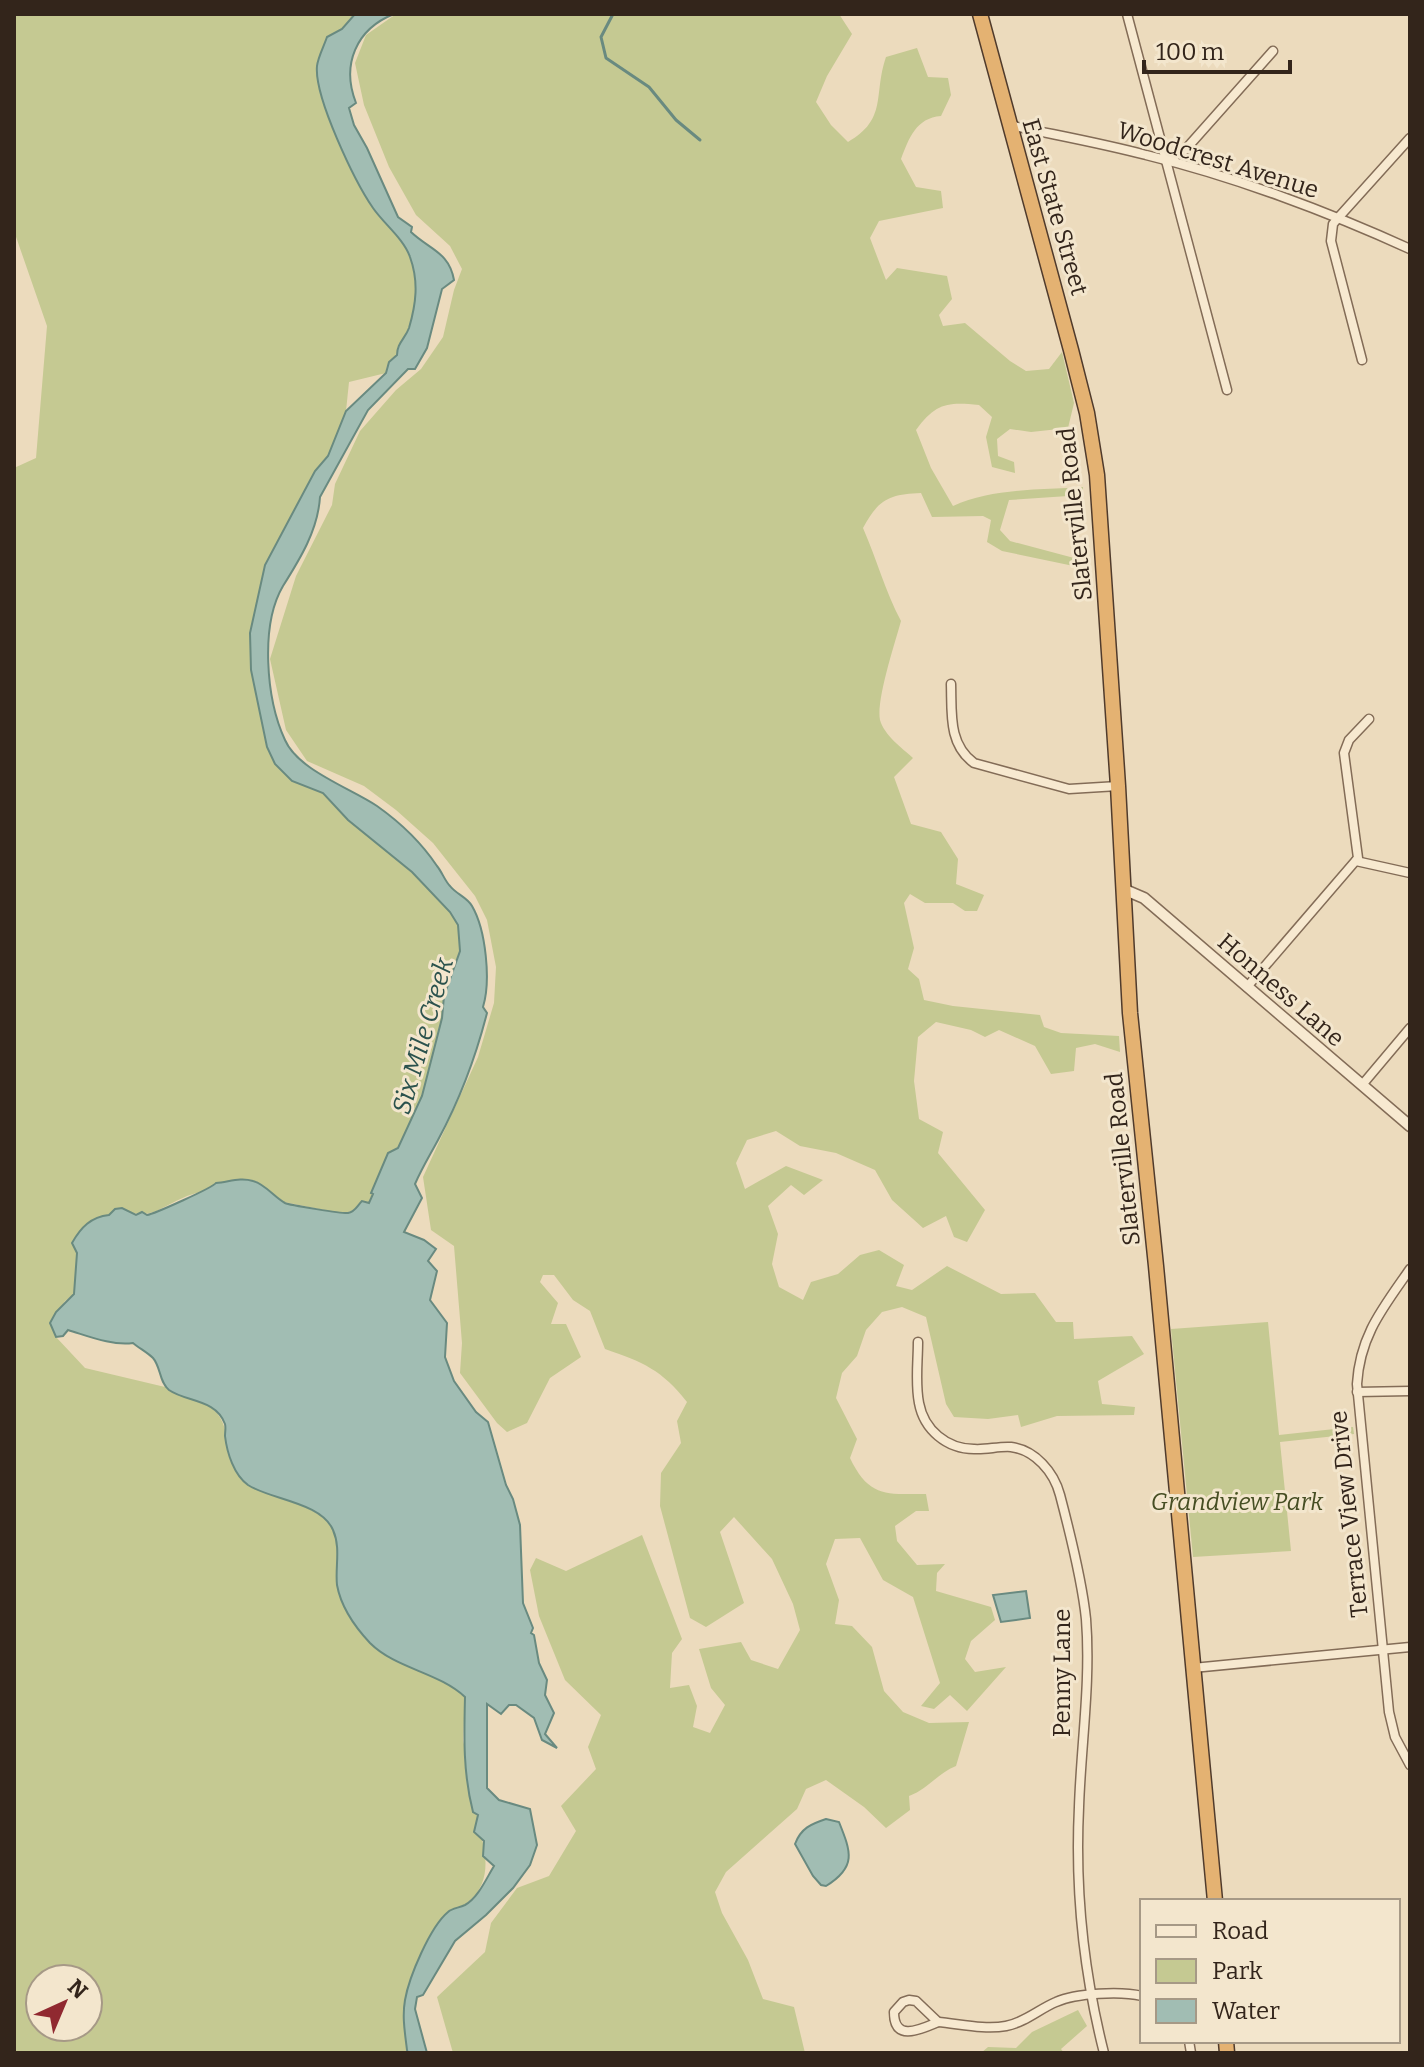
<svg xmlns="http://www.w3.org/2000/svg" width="1424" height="2067" viewBox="0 0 1424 2067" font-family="Bitter,serif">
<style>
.green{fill:#c5c992;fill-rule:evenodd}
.water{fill:#a1bdb3;stroke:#698a80;stroke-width:2}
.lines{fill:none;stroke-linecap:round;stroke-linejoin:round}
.stream{stroke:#698a80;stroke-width:3}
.minor-casing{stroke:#836c57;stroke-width:11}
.tertiary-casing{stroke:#836c57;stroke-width:13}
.trunk-casing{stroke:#503b2c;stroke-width:17}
.minor{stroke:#f7e9d0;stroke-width:8}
.tertiary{stroke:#f7e9d0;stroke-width:10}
.trunk{stroke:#e4b272;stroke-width:14}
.labels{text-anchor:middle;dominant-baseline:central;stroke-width:6;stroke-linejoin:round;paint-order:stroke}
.street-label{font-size:24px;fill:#33251b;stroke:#f3e6cd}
.park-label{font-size:24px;font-style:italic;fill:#464e23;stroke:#f3e6cd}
.water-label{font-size:26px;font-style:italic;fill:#2b524d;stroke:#f3e6cd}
</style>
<rect width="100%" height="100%" fill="#ecdbbd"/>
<g class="green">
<path d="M14 14H355C341 25 338 40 333 56 330 67 322 81 321 91 321 110 361 191 373 208 384 224 404 239 410 257 419 282 416 304 409 328 405 339 397 343 397 355L387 366 386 373 349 382 346 411 328 456 315 471 265 565 250 633 251 670 267 747 275 764 323 793 348 820 412 872 450 912 458 925 460 951 444 996 442 1018 422 1096 398 1148 390 1154 381 1168 369 1203 344 1214 284 1202 256 1181 216 1183C209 1192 197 1192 187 1196 152 1211 155 1220 115 1209L109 1215C87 1218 86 1226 72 1243L77 1252 74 1294 65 1301 50 1323 56 1337 85 1368 165 1387C181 1397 200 1398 214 1410 235 1429 221 1468 249 1485 272 1500 322 1503 333 1531 341 1548 335 1567 338 1585 341 1607 357 1626 371 1643 390 1666 428 1668 452 1685 457 1688 461 1693 465 1697L463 1740 479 1815 476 1823C487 1848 493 1883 468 1902 456 1912 449 1908 439 1923 409 1967 401 2001 408 2053H14V468L36 458 47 326 14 231ZM40 1979H88V2027H40Z"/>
<path d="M396 14H839L852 34 827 76 816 102 831 125 848 142C888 119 873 95 886 57L917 48 928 77 948 78 951 95 941 116C916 118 909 138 901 159L916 187 941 191 943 208 879 221 870 238 886 280 897 268 947 276 952 299 939 315 943 326 965 323 1010 361 1026 371 1049 369 1062 352 1074 403 1068 428 1031 432 1010 429 997 439 998 456 1014 462 1015 473 992 467 986 437 992 417 979 405C947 402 936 403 916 430L931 468 953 506C992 488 1040 490 1083 487V495L1009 500 1000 530 1010 541 1089 562 1088 569 1002 551 987 542 991 520 983 516 932 517 921 493C889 494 878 500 863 528 877 560 885 591 901 621 895 643 876 700 880 720 884 735 902 748 913 758L894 777 911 824 941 832 958 859 956 884 984 895 977 911H965L953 903H925L910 894 904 903 914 948 908 969 919 979 924 1000 953 1006 1040 1015 1044 1027 1061 1033 1119 1036 1120 1052 1095 1044 1076 1048 1074 1071 1051 1074 1035 1046 999 1030 985 1037 971 1030 936 1022 918 1037 914 1081 919 1119 943 1132 938 1153 985 1210 967 1242 954 1237 946 1216 923 1228 892 1200 875 1170 836 1153 800 1146 776 1131 747 1140 736 1163 745 1189 786 1166 823 1180 804 1195 791 1185 768 1206 778 1234 772 1264 779 1287 803 1300 811 1282 838 1274 860 1255 879 1250 904 1265 896 1286 912 1290 947 1266 1001 1294 1035 1293 1056 1322H1073L1074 1339 1132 1336 1144 1354 1098 1381 1102 1404 1135 1407 1134 1415 1057 1416 1021 1427 1018 1415 988 1419 954 1417 946 1404 926 1317 902 1307 882 1312 866 1330 857 1356 842 1373 836 1398 857 1439 850 1458C869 1498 887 1494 926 1494L929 1511H916L895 1526 897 1541 917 1565 945 1564 937 1573 936 1591 991 1607 995 1620 971 1641 965 1659 975 1672 1006 1667 967 1711 950 1695 934 1709 921 1706 940 1683 913 1597 883 1580 860 1538 835 1539 826 1564 839 1600 835 1624 852 1626 872 1647 884 1691 903 1712 929 1723 969 1722 956 1766C938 1773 928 1789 909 1796L910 1810 886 1828 864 1807 826 1780 806 1789 797 1809 726 1872 715 1892 722 1913 748 1960 763 1999 794 2007 805 2053H453L437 1997 485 1952 491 1923 517 1888 549 1876 576 1831 561 1806 596 1769 588 1747 601 1715 565 1680 539 1616 530 1570 536 1558 566 1571 642 1535 682 1639 672 1653 670 1688 689 1685 697 1706 693 1727 710 1733 725 1705 711 1688 699 1649 741 1642 751 1660 778 1669 800 1630 793 1604 772 1559 734 1517 720 1532 744 1603 706 1627 690 1618 660 1506 661 1473 681 1443 677 1421 687 1402C662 1370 643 1362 605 1349L590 1311 573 1300 554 1275H543L540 1282 558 1303 551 1324H566L581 1357 550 1378 527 1423 507 1432 497 1423 460 1373 462 1343 454 1246 431 1230 423 1177 478 1057 494 1003 496 967 487 920 475 896 433 843 396 810 364 786 307 761 286 730 270 659 296 576 332 505 335 484 360 431 396 390 421 369 443 337 454 290 462 269 450 246 416 215 389 167 364 105 355 63 366 35Z"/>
<polygon points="1268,1322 1279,1435 1353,1427 1354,1434 1280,1442 1291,1551 1193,1557 1171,1329"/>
<polygon points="1078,2010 1087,2026 1061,2049 1064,2053 981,2053 988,2047 1016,2048 1032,2032"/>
</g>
<g class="water">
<path d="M355 14H394C356 29 341 65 356 103L349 108 354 125 367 148 398 217 412 227 411 232C430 250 449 252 454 280L442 289 427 348 415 369H408L368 410 320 497C318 530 300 559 283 586 260 625 266 699 285 740 298 770 350 788 377 806 401 823 421 842 437 866 442 872 445 881 450 886 456 894 467 897 472 906 486 930 491 981 483 1007L487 1013C476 1056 459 1101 438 1140 430 1155 422 1168 415 1184L422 1198 404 1232 424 1240 436 1249 428 1261 437 1271 430 1300 447 1323 445 1357 454 1381 476 1412 488 1422 506 1485 513 1499 520 1525 523 1603 533 1628 531 1633 534 1635 539 1663 547 1680 545 1695 554 1713 545 1734 557 1748 542 1740 534 1718 516 1705H509L501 1714 487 1704V1788L499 1800 530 1809 537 1845 530 1865 513 1888 486 1915 455 1941 423 1995 417 1997 415 2009 427 2053H408L407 2050C405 2033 402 2017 405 2000 409 1977 430 1927 448 1912 452 1908 459 1908 465 1905 478 1898 486 1879 494 1866L483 1856 484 1841 474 1832 478 1815 473 1812C463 1773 464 1737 465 1697 438 1672 396 1669 370 1643 355 1627 341 1607 337 1585 335 1567 341 1548 333 1530 321 1502 271 1500 248 1485 234 1475 227 1453 225 1436 225 1432 226 1428 225 1424 216 1399 186 1402 169 1390 159 1382 161 1367 153 1358 148 1353 139 1348 133 1343 112 1346 88 1336 68 1330L63 1336 56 1337 50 1323 56 1312 74 1294 77 1253 72 1243C81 1227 91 1217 109 1215L115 1209 122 1208 136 1215 142 1212 147 1215C154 1214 212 1188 216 1183 229 1182 240 1177 253 1181 265 1184 274 1197 285 1203 289 1205 344 1214 348 1213 355 1212 357 1206 362 1201L369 1203 373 1194 371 1193 388 1153 398 1148 422 1096 442 1018 444 996 460 951 458 925 450 912 412 872 348 820 323 793 292 781 275 764 267 747 251 670 250 633 265 565 315 471 328 456 346 411 386 373 389 362 397 355C397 343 405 339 409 328 416 304 419 282 410 257 404 239 384 224 373 208 355 182 314 97 317 66 318 57 324 46 327 37L342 29Z"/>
<polygon points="1026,1591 1030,1618 1001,1622 993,1595"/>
<path d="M826 1819 839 1822C851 1852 857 1867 826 1886L821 1885 813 1876 795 1844C801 1828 811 1824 826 1819Z"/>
</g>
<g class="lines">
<polyline class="stream" points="613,14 601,37 606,58 649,87 676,120 700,140"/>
<g class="minor-casing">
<g id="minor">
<polyline points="1127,14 1227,390"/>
<path d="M1009 125C1055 135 1101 143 1146 155 1233 176 1329 212 1410 249"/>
<polyline points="1166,161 1185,150 1273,51"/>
<polyline points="1362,360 1331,241 1333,224 1338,218 1410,138"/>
<path d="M951 684C952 713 948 744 974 763L1069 789 1118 786"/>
<polyline points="1356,861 1410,873"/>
<polyline points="1247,987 1358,858 1344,753 1349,740 1369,719"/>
<polyline points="1362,1085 1410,1028"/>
<path d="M1410 1269C1383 1308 1360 1335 1357 1384L1389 1712 1395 1737 1410 1765"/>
<path d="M918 1342C918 1362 915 1383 919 1403 924 1430 947 1449 974 1449 986 1450 999 1446 1011 1447 1035 1450 1054 1472 1060 1495 1070 1533 1082 1580 1086 1619 1091 1681 1081 1745 1079 1807 1075 1888 1084 1974 1104 2053"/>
<polyline points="1357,1392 1410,1391"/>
<polyline points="1193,1668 1410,1647"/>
<path d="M909 2000 916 2001 938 2022C921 2029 894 2043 894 2012L903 2002Z"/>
<path d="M938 2022C960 2024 985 2030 1006 2026 1026 2022 1039 2009 1056 2002 1076 1993 1121 1991 1142 1996"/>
<polyline points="1189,2041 1191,2053"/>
</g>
</g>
<g class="tertiary-casing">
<polyline id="tertiary" points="1123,889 1144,898 1410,1126"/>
</g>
<g class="trunk-casing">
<g id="trunk">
<polyline points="980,14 1071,350 1087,413 1097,475 1118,786 1130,1013 1156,1266 1215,1901"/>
<polyline points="1226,2041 1227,2053"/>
</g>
</g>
<use href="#minor" class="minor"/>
<use href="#tertiary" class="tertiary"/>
<use href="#trunk" class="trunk"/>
</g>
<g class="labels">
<g class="street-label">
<text transform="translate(1218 160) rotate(17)">Woodcrest Avenue</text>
<text transform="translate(1055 207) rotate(74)">East State Street</text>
<text transform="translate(1075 514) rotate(-96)">Slaterville Road</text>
<text transform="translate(1281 990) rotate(41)">Honness Lane</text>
<text transform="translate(1123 1159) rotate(-96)">Slaterville Road</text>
<text transform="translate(1349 1514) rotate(-96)">Terrace View Drive</text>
<text transform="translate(1062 1673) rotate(-90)">Penny Lane</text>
</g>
<g class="park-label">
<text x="1237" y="1502">Grandview Park</text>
</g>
<g class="water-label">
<text transform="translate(423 1036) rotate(-74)">Six Mile Creek</text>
</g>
</g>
<rect width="1424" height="2067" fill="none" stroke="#33251b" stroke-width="32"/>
<rect x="1140" y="1899" width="260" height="144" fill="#f3e6cd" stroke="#a69986" stroke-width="2"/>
<rect x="1156" y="1925" width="40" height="12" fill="#f7e9d0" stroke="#a69986" stroke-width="2"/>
<text x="1212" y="1939" font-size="24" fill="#33251b">Road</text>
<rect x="1156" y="1959" width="40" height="24" fill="#c5c992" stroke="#a69986" stroke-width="2"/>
<text x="1212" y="1979" font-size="24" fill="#33251b">Park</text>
<rect x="1156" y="1999" width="40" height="24" fill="#a1bdb3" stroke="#a69986" stroke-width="2"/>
<text x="1212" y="2019" font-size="24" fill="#33251b">Water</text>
<g transform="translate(64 2003) rotate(44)"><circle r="38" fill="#f3e6cd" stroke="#a69986" stroke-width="2"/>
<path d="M0-6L14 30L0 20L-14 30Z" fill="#902930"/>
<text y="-12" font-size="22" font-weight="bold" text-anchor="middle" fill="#33251b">N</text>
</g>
<path d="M1144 60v12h146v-12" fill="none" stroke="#33251b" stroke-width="4"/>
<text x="1156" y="60" font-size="24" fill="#33251b" stroke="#f3e6cd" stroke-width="6" paint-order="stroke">100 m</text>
</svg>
